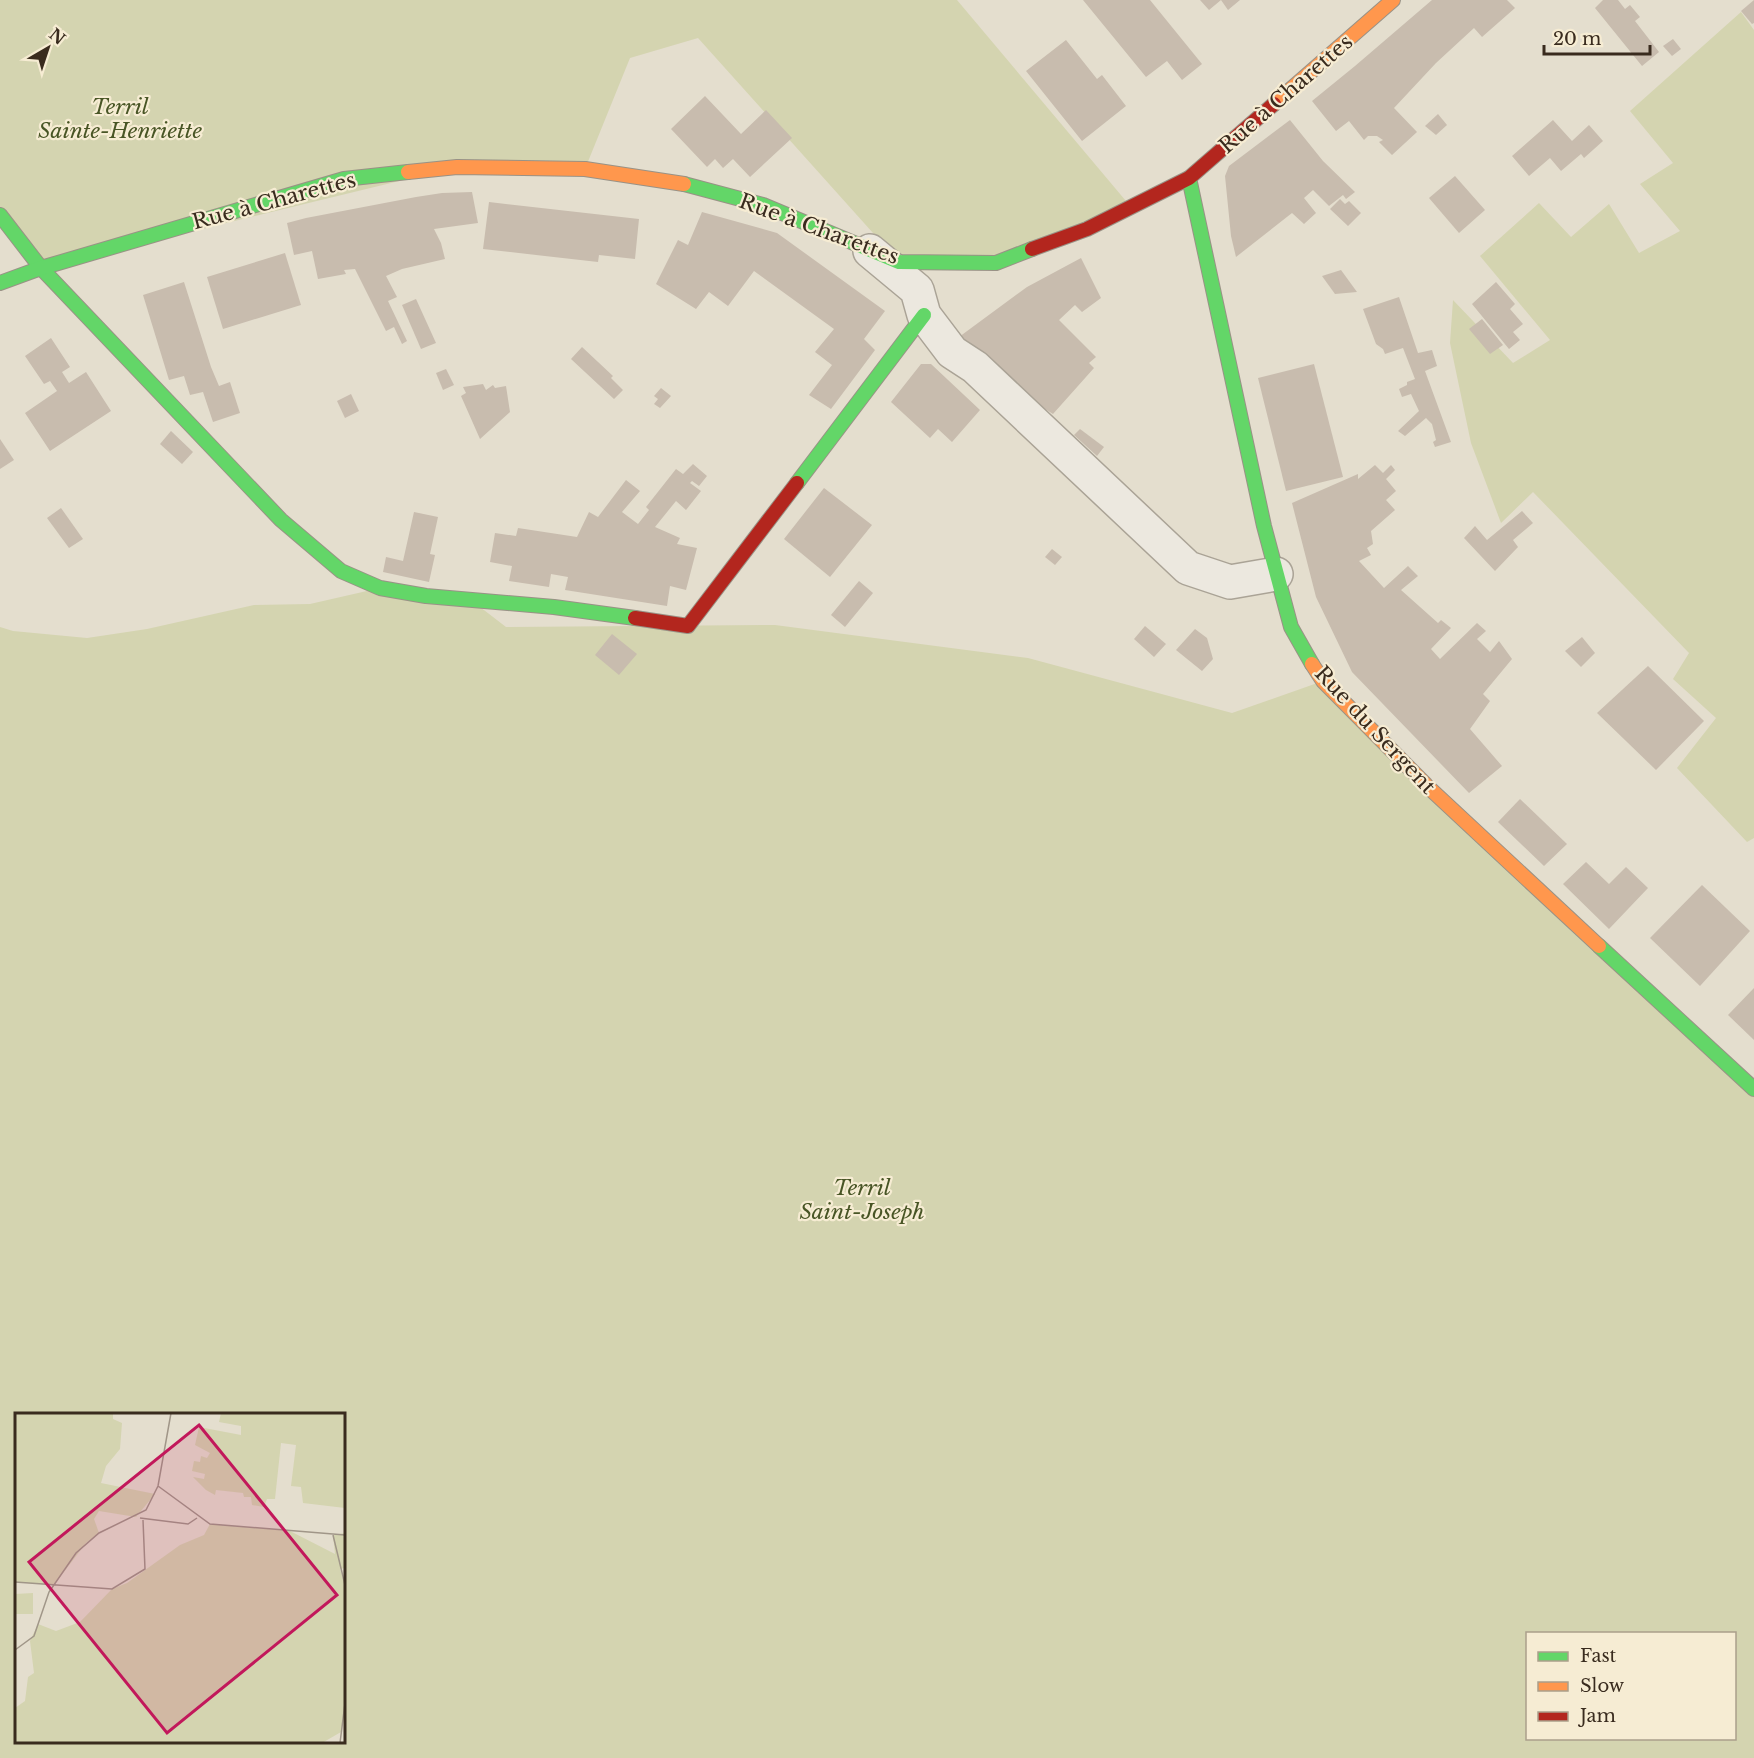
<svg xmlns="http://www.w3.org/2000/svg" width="1754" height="1758" viewBox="0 0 1754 1758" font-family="'Libre Baskerville',serif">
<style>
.green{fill:#d4d4b0;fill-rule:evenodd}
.building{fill:#c8bcae}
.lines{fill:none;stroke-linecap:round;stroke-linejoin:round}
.street-casing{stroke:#aaa396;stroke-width:36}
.fast-casing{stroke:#999286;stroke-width:16}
.slow-casing{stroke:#999286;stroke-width:16}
.jam-casing{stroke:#999286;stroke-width:16}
.street{stroke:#ece8df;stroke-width:33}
.fast{stroke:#63d668;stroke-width:14}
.slow{stroke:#ff974d;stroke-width:14}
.jam{stroke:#b3261e;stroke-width:14}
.labels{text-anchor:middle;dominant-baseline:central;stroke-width:4.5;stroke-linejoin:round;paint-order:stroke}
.street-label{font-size:21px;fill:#392b1e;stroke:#f6ecd3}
.park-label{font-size:21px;font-style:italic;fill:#485525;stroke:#f6ecd3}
.inset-road{fill:none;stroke:#a09688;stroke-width:1.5}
.view{fill:#c2185b;fill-opacity:0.15;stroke:#c2185b;stroke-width:3}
.inset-edge{fill:none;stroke:#392b1e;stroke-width:3}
</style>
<rect width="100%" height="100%" fill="#e4dece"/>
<g class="green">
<polygon points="0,0 957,0 1131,207 996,263 899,262 698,38 630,58 585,169 457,167 41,268 0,216"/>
<polygon points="1741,12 1754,30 1754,838 1747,842 1677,768 1716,718 1673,679 1689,653 1533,492 1501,523 1471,443 1450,343 1453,300 1513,363 1550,340 1480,256 1539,203 1571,237 1609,204 1639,253 1680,231 1640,184 1673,163 1630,111"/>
<path d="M380 588 471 600 506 627 775 625 1028 658 1232 713 1323 681 1754 1089V1758H0V627L13 631 87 638 147 629 254 605 310 604ZM16 1414H344V1742H16ZM1528 1634H1734V1738H1528Z"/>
</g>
<g class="building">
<polygon points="1083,0 1150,0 1202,64 1182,80 1167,61 1146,77"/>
<polygon points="1200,0 1240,0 1228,10 1221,0 1209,10"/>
<polygon points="1432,0 1507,0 1515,8 1482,37 1474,28 1436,63 1394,108 1417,132 1392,155 1379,142 1383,140 1377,136 1368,136 1364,140 1349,121 1336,131 1312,101 1355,66"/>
<polygon points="1603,0 1618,0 1625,9 1630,5 1640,17 1635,21 1659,52 1642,66 1595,8"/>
<polygon points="1754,0 1754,23 1752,24 1741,11"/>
<polygon points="1673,39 1681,49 1672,56 1663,46"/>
<polygon points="1066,40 1097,79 1102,75 1126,106 1082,141 1026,71"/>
<polygon points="705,96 741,134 766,110 792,138 750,177 733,159 723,168 715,159 707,167 671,129"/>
<polygon points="1438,114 1447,125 1436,135 1425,126"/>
<polygon points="1290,120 1323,161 1355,192 1346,199 1343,195 1329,206 1313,190 1304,198 1316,213 1304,224 1292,213 1236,257 1231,236 1225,176 1229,166"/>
<polygon points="1553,120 1572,141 1589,125 1603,141 1584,158 1581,154 1561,171 1550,158 1529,176 1512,156"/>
<polygon points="1455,176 1485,210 1459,233 1429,198"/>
<polygon points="472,192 478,223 434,229 441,243 445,259 402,269 386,276 397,297 388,301 407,341 402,344 394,327 386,331 355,269 344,270 346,274 318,279 312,251 294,255 287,223 306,218 416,197 442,193"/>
<polygon points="1340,199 1345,204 1349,201 1361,213 1348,226 1330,209"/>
<polygon points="489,202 639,219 635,259 599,255 598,262 483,249"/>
<polygon points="702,212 777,233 885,311 864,339 875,350 831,409 809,395 832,365 815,352 834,329 765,279 754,271 728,306 709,292 696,309 656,284 678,240 688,245"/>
<polygon points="285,253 301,305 223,329 207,277"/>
<polygon points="1081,258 1101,298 1082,312 1075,305 1059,320 1096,357 1089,363 1094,368 1053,414 1034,402 959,337 1027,287"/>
<polygon points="1341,270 1357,292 1335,294 1322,276"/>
<polygon points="184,282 211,367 219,386 230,382 240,413 213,422 203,392 190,395 184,376 169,380 143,295"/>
<polygon points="1496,282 1515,304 1510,309 1523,324 1513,332 1520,340 1509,349 1472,304"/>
<polygon points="1399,297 1418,353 1432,350 1437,366 1425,371 1451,442 1435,447 1433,442 1436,440 1432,424 1426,418 1405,436 1398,431 1419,411 1411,394 1402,397 1399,389 1407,385 1407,382 1415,379 1403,348 1385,354 1383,349 1376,344 1363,309"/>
<polygon points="416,299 436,343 421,349 402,305"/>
<polygon points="1482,319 1503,345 1490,354 1469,329"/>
<polygon points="51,338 70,367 62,372 69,383 86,372 111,411 50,451 25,413 57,391 50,381 44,384 25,356"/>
<polygon points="582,347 613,376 611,378 623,390 614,399 571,359"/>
<polygon points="921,364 931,364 980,410 952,442 938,429 930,438 891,402"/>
<polygon points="1314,364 1343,477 1286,491 1258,378"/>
<polygon points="446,369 454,385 443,390 436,373"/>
<polygon points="483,384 486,390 493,385 495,388 506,386 510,412 480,439 461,396 466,393 463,387"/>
<polygon points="661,388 671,396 660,408 654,404 658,399 654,396"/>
<polygon points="351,394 359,411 345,418 337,401"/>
<polygon points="1080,429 1104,447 1097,456 1074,435"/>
<polygon points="171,431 193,452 182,464 160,444"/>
<polygon points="0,439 14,460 0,469"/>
<polygon points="693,464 707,476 699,486 692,481 690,483 701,491 686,510 676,501 655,527 680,538 677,544 697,548 686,590 670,586 667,606 565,590 568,577 551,574 549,587 509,581 512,566 490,562 495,533 516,536 518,528 577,537 589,512 598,517 626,480 640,491 622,512 638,524 649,510 646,507 676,469 683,474"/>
<polygon points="1375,465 1383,473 1391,465 1395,470 1386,479 1396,491 1386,500 1395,510 1371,531 1373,544 1367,548 1371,555 1359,561 1384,588 1408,566 1418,576 1401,590 1438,623 1441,620 1451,628 1431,649 1440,659 1477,623 1486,631 1477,639 1490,652 1499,641 1512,659 1483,694 1490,701 1470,729 1502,766 1469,793 1352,672 1316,597 1292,503 1358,474 1358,479"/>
<polygon points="824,488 872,525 830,577 784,539"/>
<polygon points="61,508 83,539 69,548 47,518"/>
<polygon points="1522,511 1533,523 1513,540 1518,547 1495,571 1464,538 1475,526 1487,540"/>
<polygon points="414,512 438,517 430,554 435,555 429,582 383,572 386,557 403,561"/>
<polygon points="1052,549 1062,557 1055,565 1045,557"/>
<polygon points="859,581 873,593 845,627 831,615"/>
<polygon points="1145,626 1166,644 1154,657 1134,639"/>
<polygon points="1195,629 1207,638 1213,659 1202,671 1176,650"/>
<polygon points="612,634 637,654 619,675 595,655"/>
<polygon points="1582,637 1595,653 1581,667 1565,651"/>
<polygon points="1648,666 1704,721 1656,770 1597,713"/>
<polygon points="1520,799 1567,844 1544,866 1498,822"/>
<polygon points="1586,862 1609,884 1626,867 1648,888 1609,929 1563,884"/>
<polygon points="1702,885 1750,931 1700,986 1650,938"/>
<polygon points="1754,988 1754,1040 1728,1015"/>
</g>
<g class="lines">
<g class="street-casing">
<polyline id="street" points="870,251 917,290 924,315 952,352 975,367 1188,568 1230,582 1276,574"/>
</g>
<g class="fast-casing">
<g id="fast">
<polyline points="1189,178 1264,526 1291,627 1312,664"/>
<polyline points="684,184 763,205 899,262 996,263 1032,249"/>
<polyline points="0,215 41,268 281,520 341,571 380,588 426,596 554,607 635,618"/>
<polyline points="0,283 41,268 344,179 408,172"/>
<polyline points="797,483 924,315"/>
<polyline points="1599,946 1754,1089"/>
</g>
</g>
<g class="slow-casing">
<g id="slow">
<polyline points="1274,104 1393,0"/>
<polyline points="408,172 457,167 585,169 684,184"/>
<polyline points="1312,664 1323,681 1426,785 1599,946"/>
</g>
</g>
<g class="jam-casing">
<g id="jam">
<polyline points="1032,249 1087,229 1189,178 1274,104"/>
<polyline points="635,618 688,626 797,483"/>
</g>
</g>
<use href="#street" class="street"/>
<use href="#fast" class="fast"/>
<use href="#slow" class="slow"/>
<use href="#jam" class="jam"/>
</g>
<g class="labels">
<g class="street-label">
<text transform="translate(1286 94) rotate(-41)">Rue à Charettes</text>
<text transform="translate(274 201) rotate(-15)">Rue à Charettes</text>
<text transform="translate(819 229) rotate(20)">Rue à Charettes</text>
<text transform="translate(1375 730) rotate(47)">Rue du Sergent</text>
</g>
<g class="park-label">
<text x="120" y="107">Terril<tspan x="120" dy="24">Sainte-Henriette</tspan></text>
<text x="862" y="1188">Terril<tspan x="862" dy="24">Saint-Joseph</tspan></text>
</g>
</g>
<g transform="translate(15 1413)">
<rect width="330" height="330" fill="#e4dece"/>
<path d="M0 0H112L98 1V6L107 10 105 36 91 53 86 70 140 81 121 104 84 98 79 106 84 120 71 130 39 172 0 169ZM206 0H330V95L288 90 286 74 276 73 281 32 266 30 260 86H252L249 94 237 92 236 84H229L228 80 201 77 200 82 191 77 178 64 189 66 190 61 177 58 179 48 185 49 186 43 192 45 195 40 180 32 184 14 226 22V13L204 9ZM195 111 275 118 320 141 318 122 330 120V155L325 156 330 172V294L326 319 307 330H0V295L10 288 13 264 19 260 15 228 23 211 41 218 65 209 97 176 112 170 165 132 189 122ZM18 180V201H0V181Z" fill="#d4d4b0"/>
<path class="inset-road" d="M143 73 195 111 330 122M125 105 173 111 182 105M318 122 330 172M0 169 97 176 130 156 128 107M0 237 19 223 34 179 61 140 84 120 131 97 143 73 156 0M325 330 330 290"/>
<path class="view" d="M184 12 322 182 152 320 14 149Z"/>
<rect width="330" height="330" class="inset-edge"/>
</g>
<rect x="1526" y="1632" width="210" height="108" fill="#f6ecd3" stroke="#aa9f8b" stroke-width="1.5"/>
<rect x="1538" y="1652" width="30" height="9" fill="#63d668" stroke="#aa9f8b" stroke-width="1.5"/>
<text x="1580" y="1662" font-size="18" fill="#392b1e">Fast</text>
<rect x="1538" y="1682" width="30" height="9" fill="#ff974d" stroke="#aa9f8b" stroke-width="1.5"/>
<text x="1580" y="1692" font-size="18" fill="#392b1e">Slow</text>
<rect x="1538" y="1712" width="30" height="9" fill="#b3261e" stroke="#aa9f8b" stroke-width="1.5"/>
<text x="1580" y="1722" font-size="18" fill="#392b1e">Jam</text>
<g transform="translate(48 48) rotate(39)" stroke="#f6ecd3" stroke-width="4.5" paint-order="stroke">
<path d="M0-4.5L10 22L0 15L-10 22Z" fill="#392b1e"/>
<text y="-9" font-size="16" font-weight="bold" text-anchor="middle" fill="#392b1e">N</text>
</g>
<path d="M1544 45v9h106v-9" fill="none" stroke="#392b1e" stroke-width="3"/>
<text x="1553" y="45" font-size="18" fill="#392b1e" stroke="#f6ecd3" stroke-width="4.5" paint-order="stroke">20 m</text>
</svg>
